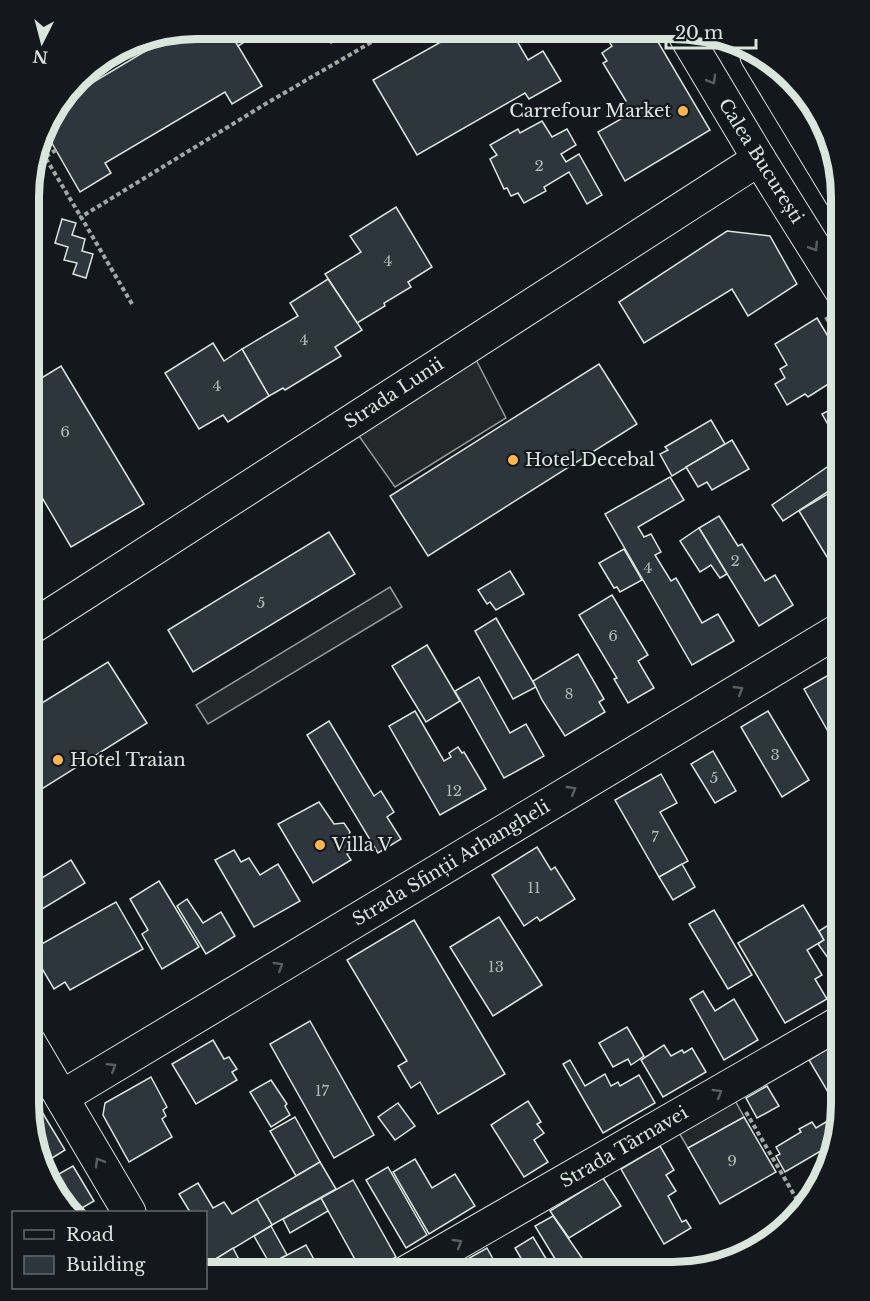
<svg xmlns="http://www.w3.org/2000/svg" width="870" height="1301" viewBox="0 0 870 1301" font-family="'Libre Baskerville',serif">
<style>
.parking{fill:#24282b;stroke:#939e99;stroke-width:1.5}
.building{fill:#2c363c;stroke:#d8e6dc;stroke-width:1.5}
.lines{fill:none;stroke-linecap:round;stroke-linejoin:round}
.minor-casing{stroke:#d8e6dc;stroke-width:35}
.major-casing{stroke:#d8e6dc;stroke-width:35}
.path{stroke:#9da8a2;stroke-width:4;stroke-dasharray:4.5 3;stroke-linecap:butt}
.minor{stroke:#14181c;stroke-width:33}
.major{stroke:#14181c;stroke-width:33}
.oneway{stroke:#59605f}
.poi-dot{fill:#ffb74d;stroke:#14181c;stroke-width:2}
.labels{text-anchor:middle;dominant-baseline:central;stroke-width:4.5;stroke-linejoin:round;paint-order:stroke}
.number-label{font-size:15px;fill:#adbab4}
.poi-label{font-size:18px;fill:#d8e6dc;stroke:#14181c;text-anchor:start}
.street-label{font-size:18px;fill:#d8e6dc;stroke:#14181c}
.rim{fill:none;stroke:#d8e6dc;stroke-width:8}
</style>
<rect width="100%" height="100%" fill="#14181c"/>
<g class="parking">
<polygon points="472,352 506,418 395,487 354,429"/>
<polygon points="390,587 402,607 208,724 196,705"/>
<polygon points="731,1093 744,1117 688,1148 675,1126"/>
</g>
<g class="building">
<polygon points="197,29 228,29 262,86 232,104 225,92 105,163 111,173 80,192 45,131 51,113 60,102 179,31"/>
<polygon points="228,29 266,29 238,46"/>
<polygon points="323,29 355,29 331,43"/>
<polygon points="464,29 510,29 528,60 543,51 561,81 529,99 525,93 417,155 373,80"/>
<polygon points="510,29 534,30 516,39"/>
<polygon points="601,30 651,30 710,130 625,181 598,132 628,115 622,105 626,101 603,63 607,61 602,53 612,46"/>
<polygon points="542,121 552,137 567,129 576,145 561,154 566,162 579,154 602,195 587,204 569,172 544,187 546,191 524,203 518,193 511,196 507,188 504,189 490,159 497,155 490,145 518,129 520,133"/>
<polygon points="396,207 432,267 408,282 411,287 384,303 385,306 357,323 325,274 361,252 350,236"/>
<polygon points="62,219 76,223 72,235 85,239 82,251 93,254 86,278 73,274 77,263 64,260 68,247 55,243"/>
<polygon points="727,231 770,236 797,284 748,316 732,289 644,343 619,302"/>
<polygon points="328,279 362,330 335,347 341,356 285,390 283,388 269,396 242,349 298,316 290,303"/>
<polygon points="817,318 841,358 841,376 808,397 805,394 787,405 775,384 785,378 780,369 787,365 775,344"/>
<polygon points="213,343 224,361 242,349 269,396 228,422 223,415 199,429 165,373"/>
<polygon points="599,364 637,424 428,556 390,496"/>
<polygon points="61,366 144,504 71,547 30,477 30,385"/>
<polygon points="841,404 841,421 830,428 822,414"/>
<polygon points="711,420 725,444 672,476 660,454 668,450 665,447"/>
<polygon points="841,434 841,477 833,463 836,460 829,449 838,444 834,439"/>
<polygon points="732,440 749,469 712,490 707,482 698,487 686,467"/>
<polygon points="833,463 841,477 841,483 783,521 772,505"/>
<polygon points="670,477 684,500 638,527 644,537 651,534 661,552 655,555 671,581 676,578 702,623 718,614 734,641 692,665 605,514"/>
<polygon points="841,486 841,580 799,511"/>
<polygon points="719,516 738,546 742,544 765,581 775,575 793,605 759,626 699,528"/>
<polygon points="699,528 727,574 720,578 711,565 700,572 680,541"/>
<polygon points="329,532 355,574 193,672 168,630"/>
<polygon points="624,549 642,580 620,592 617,587 614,588 599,563"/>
<polygon points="510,571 524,594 496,610 490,602 487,604 478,590"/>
<polygon points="612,595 648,655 638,661 654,688 628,703 614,679 617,678 579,615"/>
<polygon points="496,618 536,687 513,699 475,631"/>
<polygon points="427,645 460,701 426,722 392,666"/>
<polygon points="578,654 604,699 599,702 605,712 565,736 542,700 533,681"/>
<polygon points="108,662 147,723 29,797 29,711"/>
<polygon points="841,668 841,737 834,742 804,689"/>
<polygon points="479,677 510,733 526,724 544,756 504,778 455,691"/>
<polygon points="415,711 444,761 451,757 449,753 458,747 462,753 464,752 486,789 440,815 389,726"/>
<polygon points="768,711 809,780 782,797 741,727"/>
<polygon points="329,721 374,796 381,791 394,812 387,817 401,839 378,853 307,735"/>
<polygon points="713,751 736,791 715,803 691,764"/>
<polygon points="661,774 677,803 660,812 688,861 659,877 615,800"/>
<polygon points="319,802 334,824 344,823 350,832 347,839 353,850 347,854 351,860 313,883 278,824"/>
<polygon points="537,847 551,870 555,867 575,899 540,921 537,917 524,926 492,875"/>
<polygon points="234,850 241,862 249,858 260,875 278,864 300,901 254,927 215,860"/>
<polygon points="71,860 85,883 29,917 29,868 37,881"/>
<polygon points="682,864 695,887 673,900 659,877"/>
<polygon points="159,881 199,947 162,969 142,934 148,930 130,899"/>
<polygon points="187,899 203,923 221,912 235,936 206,954 177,906"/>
<polygon points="116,902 143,949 70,990 65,982 54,989 34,955 40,951 38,946"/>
<polygon points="803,905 824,940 807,950 822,975 815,979 827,999 785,1023 738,943"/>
<polygon points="714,910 752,975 728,989 689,924"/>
<polygon points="499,917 542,985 493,1016 450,947"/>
<polygon points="841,917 841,950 828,958 818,944 824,940 819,931"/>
<polygon points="414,920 505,1074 438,1114 420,1082 411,1088 398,1066 407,1061 347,960"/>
<polygon points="703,991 715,1011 734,999 758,1040 724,1060 690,999"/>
<polygon points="310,1021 374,1135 334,1158 270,1044"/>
<polygon points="627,1027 644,1056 631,1065 628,1059 613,1067 599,1043"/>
<polygon points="213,1040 224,1059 229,1057 237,1069 232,1072 237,1080 196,1104 172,1064"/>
<polygon points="841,1040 841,1114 809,1060"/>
<polygon points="664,1045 671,1056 682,1050 684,1053 692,1048 706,1072 663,1097 641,1060"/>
<polygon points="570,1060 585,1086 605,1074 611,1086 618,1082 620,1086 639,1075 655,1103 603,1133 563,1064"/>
<polygon points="151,1077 167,1107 163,1110 166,1116 162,1119 172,1137 129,1162 103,1115 105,1103"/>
<polygon points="271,1080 287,1104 285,1106 290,1115 271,1127 250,1092"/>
<polygon points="29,1085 38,1100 29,1105"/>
<polygon points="767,1086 779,1106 757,1118 746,1098"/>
<polygon points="528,1101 541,1122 537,1124 544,1133 534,1140 548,1162 524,1177 491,1125"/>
<polygon points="398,1103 415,1126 395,1140 378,1117"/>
<polygon points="39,1107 65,1150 41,1165 30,1112"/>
<polygon points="841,1113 831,1145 785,1172 776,1156 780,1154 776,1147 801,1132 799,1129 812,1122 816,1128"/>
<polygon points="295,1117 320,1162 296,1176 270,1131"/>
<polygon points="744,1117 776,1172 720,1204 688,1148"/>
<polygon points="660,1146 674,1170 666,1175 676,1191 668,1196 682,1222 686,1220 691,1228 664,1244 621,1169"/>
<polygon points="415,1159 432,1188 455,1174 475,1206 429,1234 393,1172"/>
<polygon points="320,1162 336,1189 272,1225 257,1199"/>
<polygon points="73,1166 94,1201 75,1212 50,1179"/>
<polygon points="388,1167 427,1235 406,1248 366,1180"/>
<polygon points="603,1178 621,1206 569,1238 550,1211"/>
<polygon points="353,1180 396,1257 370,1272 362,1272 321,1198"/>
<polygon points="198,1183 213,1208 224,1202 232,1214 257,1199 272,1225 206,1265 206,1212 190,1212 179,1194"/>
<polygon points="321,1198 328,1211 290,1233 283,1219"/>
<polygon points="553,1216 586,1264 572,1272 563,1272 535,1226"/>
<polygon points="271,1226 287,1255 270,1264 254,1236"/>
<polygon points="533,1237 554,1272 529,1272 515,1248"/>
<polygon points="306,1245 321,1272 274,1271 270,1264"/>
<polygon points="233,1248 245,1271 206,1271 206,1265"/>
<polygon points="487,1248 497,1266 502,1264 507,1272 449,1272 448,1270"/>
</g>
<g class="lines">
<g class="minor-casing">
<g id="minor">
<polyline points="29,629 759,159"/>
<polyline points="29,1042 129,1212"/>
<polyline points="62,1097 841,629"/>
<polyline points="407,1272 841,1022"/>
</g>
</g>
<g class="major-casing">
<g id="major">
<polyline points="682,30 759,159 841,290"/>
<polyline points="757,56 841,195"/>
</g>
</g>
<g class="path">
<polyline points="56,150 45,157 81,217"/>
<polyline points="132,304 81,217 267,103 394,29"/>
<polyline points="826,317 841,344"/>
<polyline points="746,1112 800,1205"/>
</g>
<use href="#minor" class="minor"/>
<use href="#major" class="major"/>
</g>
<defs><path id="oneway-chevron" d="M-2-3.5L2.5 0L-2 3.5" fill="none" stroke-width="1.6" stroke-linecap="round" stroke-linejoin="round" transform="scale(1.5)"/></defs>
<g class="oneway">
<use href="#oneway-chevron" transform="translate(712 80) rotate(60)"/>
<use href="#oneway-chevron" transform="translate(814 247) rotate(58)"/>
<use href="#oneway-chevron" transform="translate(739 690) rotate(-31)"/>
<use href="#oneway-chevron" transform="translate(572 790) rotate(-31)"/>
<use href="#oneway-chevron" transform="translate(279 966) rotate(-31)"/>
<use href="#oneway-chevron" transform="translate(112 1067) rotate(-32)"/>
<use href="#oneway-chevron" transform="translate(718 1093) rotate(-30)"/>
<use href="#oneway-chevron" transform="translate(99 1162) rotate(-120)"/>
<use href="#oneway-chevron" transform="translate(458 1243) rotate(-30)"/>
</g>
<g class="poi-dot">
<circle cx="683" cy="111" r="6"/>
<circle cx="513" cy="460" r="6"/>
<circle cx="58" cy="760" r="6"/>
<circle cx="320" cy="845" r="6"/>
</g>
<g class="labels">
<g class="number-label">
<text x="539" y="165">2</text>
<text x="388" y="260">4</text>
<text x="304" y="339">4</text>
<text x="217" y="385">4</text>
<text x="65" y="431">6</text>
<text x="735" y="560">2</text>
<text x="648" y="567">4</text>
<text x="261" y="602">5</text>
<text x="613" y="635">6</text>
<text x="569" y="693">8</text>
<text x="775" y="754">3</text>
<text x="714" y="777">5</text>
<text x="454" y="790">12</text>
<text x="655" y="836">7</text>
<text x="534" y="887">11</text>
<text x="496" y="966">13</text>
<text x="322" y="1090">17</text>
<text x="732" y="1160">9</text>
</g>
<g class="poi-label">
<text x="671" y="111" text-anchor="end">Carrefour Market</text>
<text x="525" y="460">Hotel Decebal</text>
<text x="70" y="760">Hotel Traian</text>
<text x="332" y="845">Villa V</text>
</g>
<g class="street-label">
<text transform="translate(761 161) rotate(58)">Calea București</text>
<text transform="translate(394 393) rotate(-33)">Strada Lunii</text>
<text transform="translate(451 863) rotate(-31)">Strada Sfinții Arhangheli</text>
<text transform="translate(624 1147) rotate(-30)">Strada Târnavei</text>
</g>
</g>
<path d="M0 0H870V1301H0ZM197 39H673A158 158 0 0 1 831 197V1104A158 158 0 0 1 673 1262H197A158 158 0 0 1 39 1104V197A158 158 0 0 1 197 39Z" fill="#14181c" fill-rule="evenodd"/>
<path class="rim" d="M197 39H673A158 158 0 0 1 831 197V1104A158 158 0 0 1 673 1262H197A158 158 0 0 1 39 1104V197A158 158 0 0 1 197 39Z"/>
<rect x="12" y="1211" width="195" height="78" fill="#14181c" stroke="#626a69" stroke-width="1.5"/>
<rect x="24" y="1230" width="30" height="9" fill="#14181c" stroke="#626a69" stroke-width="1.5"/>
<text x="66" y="1241" font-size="18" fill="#d8e6dc">Road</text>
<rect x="24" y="1256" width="30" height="18" fill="#2c363c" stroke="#626a69" stroke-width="1.5"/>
<text x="66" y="1271" font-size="18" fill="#d8e6dc">Building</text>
<g transform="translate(42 42) rotate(186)" stroke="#14181c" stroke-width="4.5" paint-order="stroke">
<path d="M0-4.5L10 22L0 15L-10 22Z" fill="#d8e6dc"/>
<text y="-9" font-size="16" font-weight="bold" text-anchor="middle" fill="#d8e6dc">N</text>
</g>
<path d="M666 39v9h90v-9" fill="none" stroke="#d8e6dc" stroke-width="3"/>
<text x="675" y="39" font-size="18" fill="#d8e6dc" stroke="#14181c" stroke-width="4.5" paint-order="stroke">20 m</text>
</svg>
